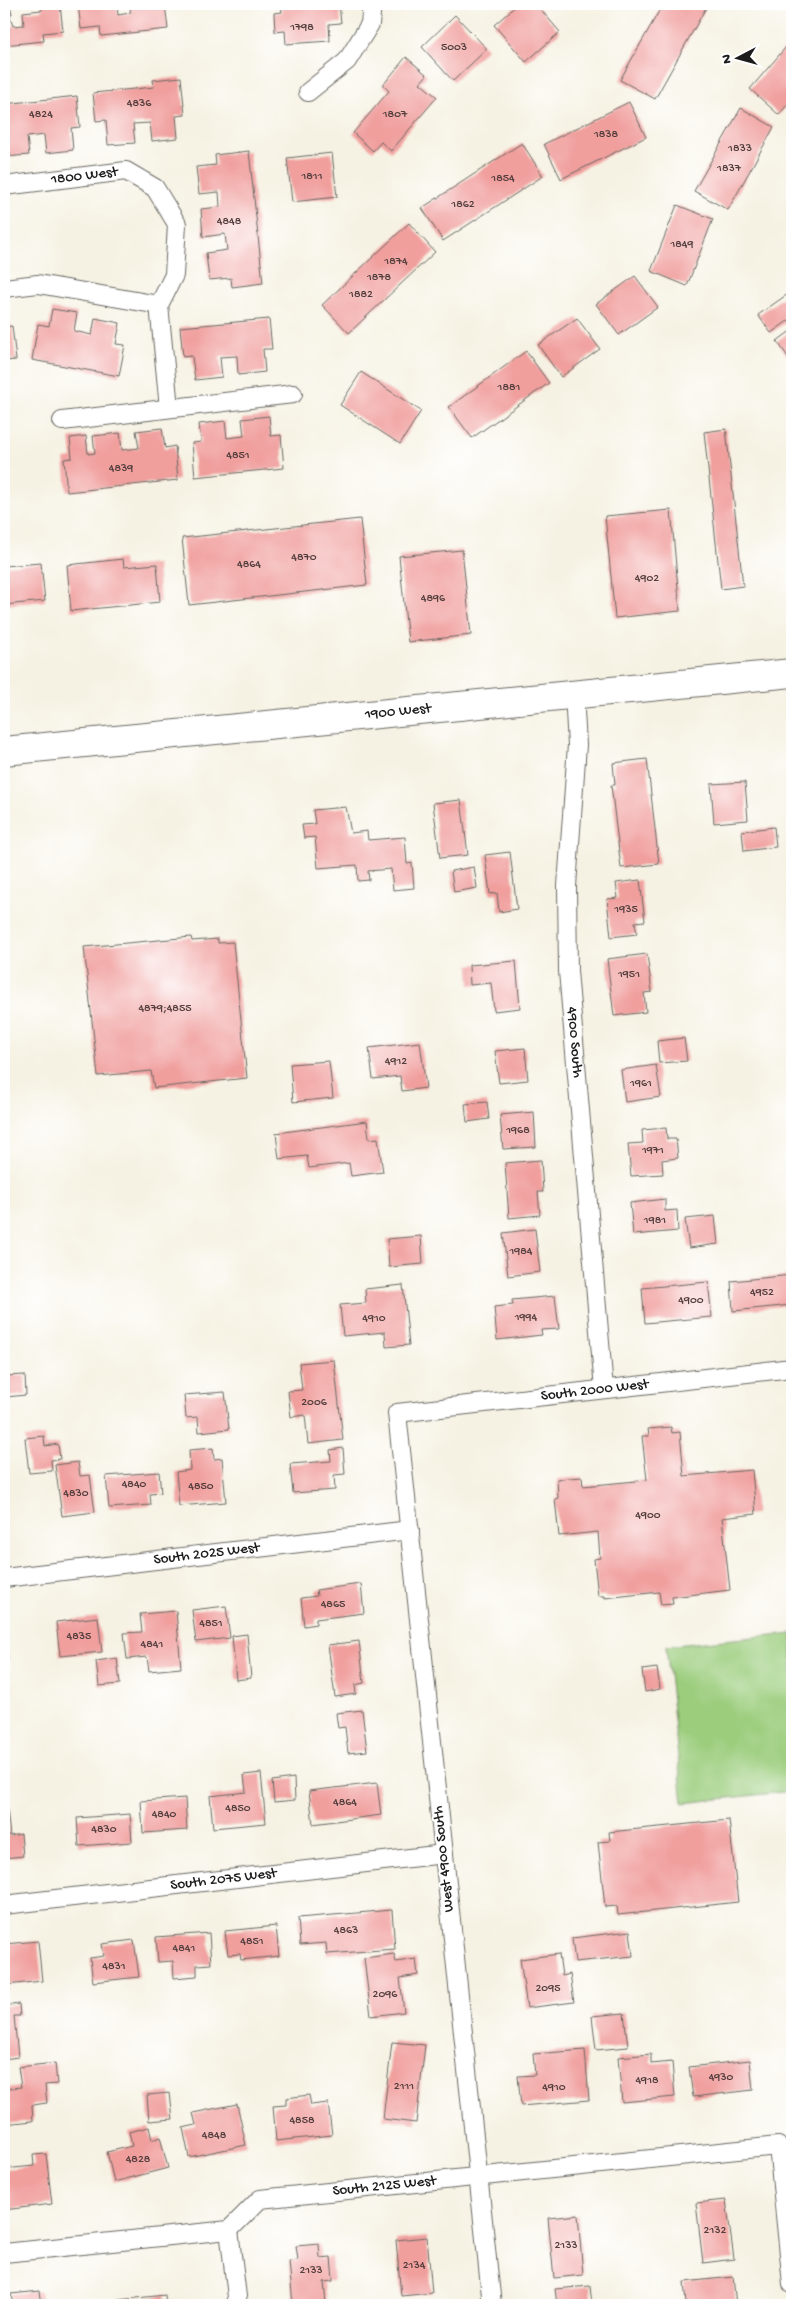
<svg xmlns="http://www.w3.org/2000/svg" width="796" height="2309" viewBox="0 0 796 2309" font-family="'Gochi Hand',sans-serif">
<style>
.green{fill:#9bcd7d;stroke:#5c744c}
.building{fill:#f09f9d}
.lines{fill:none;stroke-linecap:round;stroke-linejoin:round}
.minor-casing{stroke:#686762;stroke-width:20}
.primary-casing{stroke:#686762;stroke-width:30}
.minor{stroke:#fff;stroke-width:18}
.primary{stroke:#fff;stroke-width:28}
.labels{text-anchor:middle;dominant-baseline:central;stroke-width:4;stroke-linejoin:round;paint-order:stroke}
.number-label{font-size:12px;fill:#513d3c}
.street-label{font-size:15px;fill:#1c1c1c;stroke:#fff}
</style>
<rect width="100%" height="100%" fill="#fff"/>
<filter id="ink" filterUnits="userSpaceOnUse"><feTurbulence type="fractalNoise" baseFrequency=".02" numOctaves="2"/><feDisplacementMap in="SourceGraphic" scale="10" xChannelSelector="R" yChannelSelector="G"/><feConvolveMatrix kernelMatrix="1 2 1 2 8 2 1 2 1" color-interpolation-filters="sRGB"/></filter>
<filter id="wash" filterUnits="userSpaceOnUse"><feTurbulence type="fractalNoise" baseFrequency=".0096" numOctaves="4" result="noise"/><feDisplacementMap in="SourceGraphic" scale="20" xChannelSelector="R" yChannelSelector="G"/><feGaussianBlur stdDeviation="1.12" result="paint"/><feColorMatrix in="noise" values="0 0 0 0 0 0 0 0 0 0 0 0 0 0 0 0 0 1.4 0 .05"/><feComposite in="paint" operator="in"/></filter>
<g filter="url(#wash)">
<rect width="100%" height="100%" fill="#f6f2e3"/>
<polygon class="green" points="792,1633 792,1791 683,1803 666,1646"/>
<g id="blocks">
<g class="building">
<polygon points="4,4 10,4 12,14 9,14 13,26 24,25 23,12 42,10 42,4 60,4 63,31 43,33 44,41 4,45"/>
<polygon points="78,4 117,4 118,15 130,13 131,4 165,4 168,29 101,36 100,27 81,29"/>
<polygon points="281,4 339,4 341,23 329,24 330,41 286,44 285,31 275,32 274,13 282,12"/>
<polygon points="518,4 536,4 560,32 526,62 494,25"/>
<polygon points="663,4 708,4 655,99 620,80"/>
<polygon points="455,15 487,49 453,81 422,47"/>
<polygon points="792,40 792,99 779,115 750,89"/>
<polygon points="406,57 427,75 420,83 437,97 391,151 381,142 373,151 353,133 389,91 383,85"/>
<polygon points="181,77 185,115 176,116 178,138 152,141 150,123 133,124 135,143 108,145 106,120 96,121 93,93 154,87 153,80"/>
<polygon points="77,96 80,127 71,128 73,150 46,153 44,135 27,137 29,155 4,157 4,104"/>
<polygon points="629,102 646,137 561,179 544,144"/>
<polygon points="741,108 774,127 728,210 694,191"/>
<polygon points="522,143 543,176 443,241 422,208"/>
<polygon points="249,151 263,283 232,287 231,278 209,280 206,253 227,250 225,234 203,237 201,209 220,207 219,192 199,194 196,167 216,165 215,155"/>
<polygon points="332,153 337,197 292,202 287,158"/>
<polygon points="677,205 713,219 687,286 651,271"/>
<polygon points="409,223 435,252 349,333 322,305"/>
<polygon points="635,276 658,307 619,335 596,304"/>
<polygon points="792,291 792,318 771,333 758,315"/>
<polygon points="52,309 77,313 74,331 92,335 95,318 120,323 116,344 125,345 119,376 32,360 38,324 49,326"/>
<polygon points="577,318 600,349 561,377 538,345"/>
<polygon points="269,319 272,349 263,349 265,372 238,375 237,356 220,357 222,377 195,380 192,356 183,357 180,327"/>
<polygon points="12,326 16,360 4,361 4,327"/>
<polygon points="792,330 792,363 777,341"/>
<polygon points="526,351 549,383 472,438 449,407"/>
<polygon points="361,372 421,411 400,444 340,405"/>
<polygon points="269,416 271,436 281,435 284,468 195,477 192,443 201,442 199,424 225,421 227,438 244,436 242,419"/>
<polygon points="162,428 165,448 175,446 178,480 67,492 64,459 72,458 70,438 86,436 88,454 95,453 93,436 120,433 122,450 139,448 136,431"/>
<polygon points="726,429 743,586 721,589 704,432"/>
<polygon points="671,510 680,611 615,618 605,516"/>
<polygon points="360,519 367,585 189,605 182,538"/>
<polygon points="462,550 471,635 408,642 399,556"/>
<polygon points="123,559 124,567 157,564 160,602 71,611 67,565"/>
<polygon points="41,563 45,601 4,605 4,566"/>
<polygon points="647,759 659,864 621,868 611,785 615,785 613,763"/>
<polygon points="745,782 748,820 714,823 711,784"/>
<polygon points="461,800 468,855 440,858 433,803"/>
<polygon points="346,807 351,833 367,831 368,840 405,837 407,864 412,863 414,888 393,890 391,869 368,871 369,880 358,881 357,865 318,868 315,837 304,838 302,825 315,824 313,810"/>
<polygon points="774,827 776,847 744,851 742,831"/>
<polygon points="510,852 517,909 499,912 497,893 490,894 485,855"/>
<polygon points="474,867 477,888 454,892 451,871"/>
<polygon points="640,880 645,921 635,922 637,934 611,937 607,899 618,898 616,883"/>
<polygon points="191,937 192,941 218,939 218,943 233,942 247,1078 154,1088 151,1071 98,1076 84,947"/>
<polygon points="647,954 652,992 644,993 646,1012 614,1016 607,959"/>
<polygon points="516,961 520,1008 494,1011 491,983 470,985 469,965"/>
<polygon points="684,1038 687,1061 659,1063 657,1041"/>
<polygon points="420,1042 426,1088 402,1091 400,1076 373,1079 369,1048"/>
<polygon points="525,1048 528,1080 499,1083 495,1051"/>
<polygon points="329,1061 333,1098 293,1102 290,1064"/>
<polygon points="656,1065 661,1097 625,1102 621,1070"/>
<polygon points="487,1102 489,1119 467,1122 465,1104"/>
<polygon points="534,1112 536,1147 503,1149 500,1115"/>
<polygon points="367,1121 369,1139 378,1138 383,1172 351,1176 349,1163 309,1168 307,1156 279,1159 276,1133"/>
<polygon points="666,1128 667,1139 676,1139 678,1158 662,1160 663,1174 631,1176 628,1144 643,1143 642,1130"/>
<polygon points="541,1160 543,1192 538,1192 540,1215 509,1218 505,1163"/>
<polygon points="665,1199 665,1211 677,1210 678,1231 633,1235 630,1203"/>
<polygon points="715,1216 718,1244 689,1248 685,1219"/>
<polygon points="535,1229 540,1272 508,1276 503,1233"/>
<polygon points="421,1236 423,1264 389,1267 387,1239"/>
<polygon points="792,1275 792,1305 733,1311 731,1281"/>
<polygon points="708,1282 712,1317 645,1323 642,1288"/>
<polygon points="403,1285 409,1345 386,1347 385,1332 343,1336 340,1305 366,1303 365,1289"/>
<polygon points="555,1296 559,1329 541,1330 542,1335 497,1340 494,1307 513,1305 512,1300"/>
<polygon points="334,1360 343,1440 308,1444 305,1415 291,1417 288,1391 302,1390 299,1363"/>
<polygon points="25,1375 26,1395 6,1397 4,1376"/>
<polygon points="225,1392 229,1429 199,1432 198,1417 186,1418 184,1395"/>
<polygon points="671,1427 672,1433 680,1432 684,1476 752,1470 756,1514 722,1518 730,1590 672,1597 673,1604 661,1605 659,1592 605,1598 605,1596 598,1596 594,1559 600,1558 598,1532 559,1536 555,1499 558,1498 557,1479 582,1477 583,1486 647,1480 642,1436 649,1436 648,1429"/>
<polygon points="44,1436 45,1446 58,1444 60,1459 51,1460 52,1471 29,1473 25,1438"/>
<polygon points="213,1448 214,1459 222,1458 226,1502 179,1506 176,1472 190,1470 189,1450"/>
<polygon points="343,1448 345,1474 334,1475 335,1490 293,1493 290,1464 331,1461 330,1450"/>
<polygon points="78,1462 80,1476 90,1475 95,1512 62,1516 55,1465"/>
<polygon points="159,1472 161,1493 150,1494 151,1505 109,1508 106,1476"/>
<polygon points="361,1584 364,1613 316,1619 316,1624 304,1626 301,1598 317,1596 316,1590"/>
<polygon points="226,1606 230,1638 196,1642 192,1610"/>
<polygon points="176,1611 181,1668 149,1671 147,1657 127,1659 124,1633 142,1632 140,1614"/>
<polygon points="98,1617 102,1652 60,1656 56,1622"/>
<polygon points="247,1634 251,1678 236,1680 232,1636"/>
<polygon points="4,1635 6,1635 8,1659 4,1659"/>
<polygon points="359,1641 364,1683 355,1685 356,1694 335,1697 328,1645"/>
<polygon points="117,1658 120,1684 99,1686 96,1661"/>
<polygon points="657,1668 660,1689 645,1692 642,1670"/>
<polygon points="362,1710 367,1751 348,1753 345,1727 338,1728 336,1713"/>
<polygon points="261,1773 266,1823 213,1828 210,1796 246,1792 244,1775"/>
<polygon points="294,1778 295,1800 274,1802 272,1781"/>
<polygon points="377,1783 381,1815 313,1824 309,1791"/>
<polygon points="185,1798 187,1830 143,1833 141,1801"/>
<polygon points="4,1808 7,1808 10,1836 21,1834 23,1856 4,1858"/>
<polygon points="130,1814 132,1842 79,1846 77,1818"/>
<polygon points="729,1820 738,1902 618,1915 617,1906 605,1907 598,1842 610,1841 609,1832"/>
<polygon points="392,1910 395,1949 327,1954 326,1943 300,1945 298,1918"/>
<polygon points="276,1926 279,1956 241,1960 240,1954 228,1955 225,1931"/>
<polygon points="630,1931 633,1956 575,1962 572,1938"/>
<polygon points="209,1933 211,1964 197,1965 197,1976 174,1978 173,1961 158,1962 156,1937"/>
<polygon points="134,1940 139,1977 93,1982 90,1958 104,1956 102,1944"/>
<polygon points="38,1941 42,1981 7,1985 8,1991 4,1992 4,1944"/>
<polygon points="394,1954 396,1962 416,1959 418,1975 400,1978 404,2012 371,2016 364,1958"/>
<polygon points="559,1954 562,1976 570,1974 574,2002 527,2008 520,1959"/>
<polygon points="19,2004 20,2016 14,2016 18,2057 4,2059 4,2006"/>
<polygon points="624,2013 628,2047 596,2050 592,2016"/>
<polygon points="392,2042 425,2045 416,2123 383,2119"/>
<polygon points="585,2050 589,2100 521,2106 518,2076 535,2075 533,2054"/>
<polygon points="651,2054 651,2064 672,2062 675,2097 622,2102 618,2057"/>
<polygon points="750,2060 753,2090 693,2097 689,2067"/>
<polygon points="55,2063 57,2084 45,2085 47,2103 32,2105 33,2121 4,2124 4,2089 21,2087 18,2067"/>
<polygon points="170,2093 173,2119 149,2121 147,2095"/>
<polygon points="309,2095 311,2105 328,2103 332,2135 276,2141 273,2106 286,2105 286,2098"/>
<polygon points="237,2104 246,2145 189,2157 183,2128 196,2125 193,2113"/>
<polygon points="149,2127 152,2140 160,2137 168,2168 114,2182 107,2152 132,2146 129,2132"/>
<polygon points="46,2154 52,2204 4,2210 4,2169 34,2166 33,2155"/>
<polygon points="726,2200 734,2259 703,2263 696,2203"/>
<polygon points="578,2215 583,2275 554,2278 548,2218"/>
<polygon points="427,2237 432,2293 401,2296 396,2240"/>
<polygon points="319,2244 320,2258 331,2257 333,2281 324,2282 326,2304 293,2305 289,2261 298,2260 296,2246"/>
<polygon points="733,2277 736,2305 701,2305 701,2303 686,2304 684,2282"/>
<polygon points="590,2286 592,2305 557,2305 555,2289"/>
<polygon points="40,2291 42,2305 13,2305 11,2294"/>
<polygon points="165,2295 166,2305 119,2305 118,2300"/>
</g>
</g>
</g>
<g filter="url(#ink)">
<use href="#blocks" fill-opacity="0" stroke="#686762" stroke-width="1"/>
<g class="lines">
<g class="minor-casing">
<g id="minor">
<polyline points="308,92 347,61 370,24 372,4"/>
<path id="s1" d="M4 186 126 171 155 188 177 224 174 275 159 305 38 284 4 288"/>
<polyline points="159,305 169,408"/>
<polyline points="62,421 293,394"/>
<path id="s2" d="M574 694 577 745 567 886 568 971 604 1389"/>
<path id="s3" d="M4 1578 410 1530"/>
<path id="s4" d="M4 1905 444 1854"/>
<polyline points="229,2230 238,2305"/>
<path id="s5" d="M4 2253 229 2230 260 2199 778 2146 792 2284"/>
<path id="s6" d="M492 2305 397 1413 792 1368"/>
</g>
</g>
<g class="primary-casing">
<g id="primary">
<path id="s7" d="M4 751 792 673"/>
</g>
</g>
<use href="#minor" class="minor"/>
<use href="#primary" class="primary"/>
</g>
</g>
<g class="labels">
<g class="number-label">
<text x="302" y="28">1798</text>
<text x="454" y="48">5003</text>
<text x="139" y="104">4836</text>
<text x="41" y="115">4824</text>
<text x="395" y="115">1807</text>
<text x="606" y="135">1838</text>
<text x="740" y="149">1833</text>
<text x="729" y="169">1837</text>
<text x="312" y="177">1811</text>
<text x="503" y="179">1854</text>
<text x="463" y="205">1862</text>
<text x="229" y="222">4848</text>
<text x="682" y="245">1849</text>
<text x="396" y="262">1874</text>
<text x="379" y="278">1878</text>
<text x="361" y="295">1882</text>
<text x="509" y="388">1881</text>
<text x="238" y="456">4851</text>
<text x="121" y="469">4839</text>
<text x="304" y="558">4870</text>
<text x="249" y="565">4864</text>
<text x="647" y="579">4902</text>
<text x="433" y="599">4896</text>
<text x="626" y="910">1935</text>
<text x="629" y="975">1951</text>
<text x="165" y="1009">4879;4855</text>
<text x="396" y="1062">4912</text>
<text x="641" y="1084">1961</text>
<text x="518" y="1131">1968</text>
<text x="653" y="1151">1971</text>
<text x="655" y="1221">1981</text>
<text x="521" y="1252">1984</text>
<text x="762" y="1293">4952</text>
<text x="691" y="1301">4900</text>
<text x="526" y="1318">1994</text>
<text x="374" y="1319">4910</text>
<text x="314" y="1403">2006</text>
<text x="134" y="1485">4840</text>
<text x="201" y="1487">4850</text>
<text x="76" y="1494">4830</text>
<text x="648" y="1516">4900</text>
<text x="333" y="1605">4865</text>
<text x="211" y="1624">4851</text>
<text x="79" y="1637">4835</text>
<text x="152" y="1645">4841</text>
<text x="345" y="1803">4864</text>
<text x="238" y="1809">4850</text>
<text x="164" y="1815">4840</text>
<text x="104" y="1830">4830</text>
<text x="346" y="1931">4863</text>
<text x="252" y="1942">4851</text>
<text x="184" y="1949">4841</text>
<text x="114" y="1967">4831</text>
<text x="548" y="1989">2095</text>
<text x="385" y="1995">2096</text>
<text x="721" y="2078">4930</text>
<text x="647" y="2081">4918</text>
<text x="404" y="2087">2111</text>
<text x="554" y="2088">4910</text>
<text x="302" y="2121">4858</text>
<text x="214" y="2136">4848</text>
<text x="138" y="2160">4828</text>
<text x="715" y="2231">2132</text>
<text x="566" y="2246">2133</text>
<text x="414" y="2266">2134</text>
<text x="311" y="2271">2133</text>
</g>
<g class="street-label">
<text stroke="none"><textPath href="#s1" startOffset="81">1800 West</textPath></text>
<text stroke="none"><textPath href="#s7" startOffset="396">1900 West</textPath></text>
<text stroke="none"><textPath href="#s2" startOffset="349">4900 South</textPath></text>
<text stroke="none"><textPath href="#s6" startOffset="1096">South 2000 West</textPath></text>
<text stroke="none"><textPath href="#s3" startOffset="204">South 2025 West</textPath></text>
<text transform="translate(444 1859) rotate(-96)">West 4900 South</text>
<text stroke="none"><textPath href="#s4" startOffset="221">South 2075 West</textPath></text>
<text stroke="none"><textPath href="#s5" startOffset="395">South 2125 West</textPath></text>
</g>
</g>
<rect width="796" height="2309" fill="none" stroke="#fff" stroke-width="20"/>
<g transform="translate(738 58) rotate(264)" stroke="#ffffff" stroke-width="4" paint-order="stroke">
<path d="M0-4L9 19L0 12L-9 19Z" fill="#1c1c1c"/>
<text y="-8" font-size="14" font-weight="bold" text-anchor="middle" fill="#1c1c1c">N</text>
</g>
</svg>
